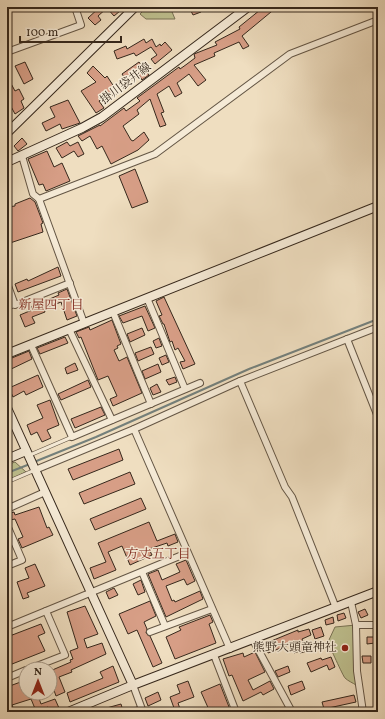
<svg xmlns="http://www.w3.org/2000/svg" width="385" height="719" viewBox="0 0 385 719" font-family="Vollkorn,'Noto Serif JP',serif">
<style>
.green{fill:#bec08f;stroke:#7a7456}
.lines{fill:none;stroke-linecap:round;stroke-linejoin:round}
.stream{stroke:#74807c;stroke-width:2}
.building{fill:#d79e86;stroke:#36281c}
.lane-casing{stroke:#645645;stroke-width:4.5}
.street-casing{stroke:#645645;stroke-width:8}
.secondary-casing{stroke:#36281c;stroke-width:10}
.lane{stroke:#f5ead6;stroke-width:3}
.street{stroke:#f5ead6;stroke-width:6}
.secondary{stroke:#f5ead6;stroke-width:8}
.poi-dot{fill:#8f2418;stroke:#f5ead6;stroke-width:1.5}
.labels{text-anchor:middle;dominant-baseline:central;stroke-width:3;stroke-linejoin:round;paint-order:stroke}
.street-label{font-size:12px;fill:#36281c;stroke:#f5ead6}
.poi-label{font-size:12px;fill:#36281c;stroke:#f5ead6;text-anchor:end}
.neighbourhood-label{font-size:13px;fill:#7a1f14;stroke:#f5ead6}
</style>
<rect width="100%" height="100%" fill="#efdec0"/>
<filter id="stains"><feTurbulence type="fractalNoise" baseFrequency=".005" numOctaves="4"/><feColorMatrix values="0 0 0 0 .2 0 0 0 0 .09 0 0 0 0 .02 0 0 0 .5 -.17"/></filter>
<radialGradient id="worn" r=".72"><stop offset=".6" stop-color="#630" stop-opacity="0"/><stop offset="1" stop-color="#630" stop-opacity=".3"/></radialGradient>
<g class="green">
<polygon points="147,7 170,7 175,19 146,19 140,14"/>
<polygon points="15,462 26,472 7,481 7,465"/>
<path d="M356 625V685C353 683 348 681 345 678 343 676 329 645 328 642L335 627Z"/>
</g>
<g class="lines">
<g class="stream">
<polyline points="34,462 96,437 249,369 378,319"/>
<polyline points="7,473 30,464"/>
</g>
</g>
<g class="building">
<polygon points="100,7 116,7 120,11 114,16 107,8 98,16 101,20 95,25 88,18"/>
<polygon points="189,7 198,7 201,12 193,15"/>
<polygon points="257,7 277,7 242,36 249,46 243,49 239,42 214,53 215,56 194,65 206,80 198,86 189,74 177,83 182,93 175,97 169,86 157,94 164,112 161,113 166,125 160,127 150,99 137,110 139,114 123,126 131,140 133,141 144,132 149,140 138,150 111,164 102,146 97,149 90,136 82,141 78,136 100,125 100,126 124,108 126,111 140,101 137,98 179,67 180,69 187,64 195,58 194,54 217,45 215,42 240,29 239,27 260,10"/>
<polygon points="144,39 146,43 152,39 156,47 160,44 161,46 165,42 172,50 155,64 151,59 157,55 151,47 136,56 134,53 117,59 114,51 126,46 127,49"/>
<polygon points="25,62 33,79 24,84 15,66"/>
<polygon points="139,62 149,75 142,80 139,75 128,83 122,74"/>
<polygon points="93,66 105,78 107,76 118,93 113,96 111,93 99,101 104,108 96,113 81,91 96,82 87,73"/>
<polygon points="7,76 15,91 19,89 24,99 21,101 24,108 15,114 7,99"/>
<polygon points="68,100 80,123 62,129 60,124 46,131 42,123 55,117 50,107"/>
<polygon points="22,138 27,144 18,151 14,146"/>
<polygon points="67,142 70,146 78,142 84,154 78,157 74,151 62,158 56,148"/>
<polygon points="47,151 54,167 62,163 70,181 46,191 43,184 39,185 28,159"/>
<polygon points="135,169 148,202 132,208 119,176"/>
<polygon points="30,198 35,202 43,223 41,224 43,232 7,244 7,207 15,206 15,204"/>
<polygon points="58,267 61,276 18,292 15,284 27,279 28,281"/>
<polygon points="67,289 77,316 67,320 61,302 44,309 45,312 32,317 35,323 25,327 20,315 32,310 31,307 59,295 58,293"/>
<polygon points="164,297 195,364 183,369 180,362 185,361 178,348 175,350 172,341 170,342 164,324 163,324 159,316 162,315 156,301"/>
<polygon points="145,306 155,328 148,331 142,316 123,323 119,316"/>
<polygon points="112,320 121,344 117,346 118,348 114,350 119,361 127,357 142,393 113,406 110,399 117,396 108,376 98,380 81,337 79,338 76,332 89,327 90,330"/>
<polygon points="142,328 145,335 130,342 127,334"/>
<polygon points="65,337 68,343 40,354 37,348"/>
<polygon points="159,338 162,346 156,348 153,341"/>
<polygon points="151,347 154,354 138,361 135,353"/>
<polygon points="29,351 32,359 7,371 7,360"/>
<polygon points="166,355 169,362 162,365 159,358"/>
<polygon points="75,363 78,370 67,374 65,368"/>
<polygon points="158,364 161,372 145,379 142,371"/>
<polygon points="38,375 43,387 26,395 24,391 13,397 9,388"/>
<polygon points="175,377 177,382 169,385 166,380"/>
<polygon points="88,380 91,387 61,400 58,394"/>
<polygon points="157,384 161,392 153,395 150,388"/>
<polygon points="50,400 59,425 47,430 51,438 42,442 37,432 31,435 27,425 43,418 37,405"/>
<polygon points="101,407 105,415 75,428 71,419"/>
<polygon points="119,449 123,460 73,480 68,469"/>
<polygon points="130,472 135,484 84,504 79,493"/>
<polygon points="141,498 146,509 95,530 90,519"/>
<polygon points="39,507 47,528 49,527 53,535 22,548 18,539 23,537 15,519 10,520 8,514 14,512 15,515"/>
<polygon points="149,522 157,541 175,534 178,542 168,546 167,543 149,549 152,555 130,565 122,546 108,552 116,570 94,579 90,568 106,562 98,543"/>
<polygon points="186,560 195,581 187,585 184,579 166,586 172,601 174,600 175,602 200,591 203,599 166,617 148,574 158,570 162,580 180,572 176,564"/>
<polygon points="35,564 45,586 27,593 29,597 23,599 17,582 29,578 25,568"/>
<polygon points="141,580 145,592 138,595 133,584"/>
<polygon points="114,588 118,595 109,599 106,592"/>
<polygon points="150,601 156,616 144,622 147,629 146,633 150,636 162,663 153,667 137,630 128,634 119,614"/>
<polygon points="85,606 98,634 84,639 87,648 102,643 106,654 71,670 72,672 59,677 65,692 56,696 50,679 50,671 71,662 70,660 73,659 70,651 78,648 67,612"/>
<polygon points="365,609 368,615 361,618 358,612"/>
<polygon points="344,613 346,618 338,621 337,615"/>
<polygon points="210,615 213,622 209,624 216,643 175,659 166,637 181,630 179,627"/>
<polygon points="333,617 334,623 326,625 325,620"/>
<polygon points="41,624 45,633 38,636 45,651 7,666 7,637"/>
<polygon points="321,627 324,636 315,639 312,630"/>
<polygon points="309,629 311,635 302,639 307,651 300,653 300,651 294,653 291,644 268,653 264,644 298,630 298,632"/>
<polygon points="367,637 375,637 375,643 367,644"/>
<polygon points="255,652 265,672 248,680 253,690 270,681 274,689 263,695 261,692 243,701 232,675 229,676 223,659 243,653 244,657"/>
<polygon points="362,656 371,656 371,663 363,663"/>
<polygon points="331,657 335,667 329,670 327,665 311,672 307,663 321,658 322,660"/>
<polygon points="113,666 119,682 70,702 67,693 103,678 100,672"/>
<polygon points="288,666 290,672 278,677 275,671"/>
<polygon points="26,680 26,693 37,693 41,704 55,699 59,708 49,711 48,707 36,711 31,699 12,705 15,712 7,712 7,687"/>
<polygon points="188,681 194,697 178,703 181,712 164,712 174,708 170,697 180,693 177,685"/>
<polygon points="302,681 305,689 291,695 288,686"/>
<polygon points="220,684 231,712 210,712 201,692"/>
<polygon points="158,692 161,700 148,706 145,698"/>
<polygon points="354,695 356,702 324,709 322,702"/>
<polygon points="121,704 123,711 103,712 103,709"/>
</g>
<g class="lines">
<g class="lane-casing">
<g id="lane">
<polyline points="7,309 15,305"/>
<polyline points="30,455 72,437"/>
<polyline points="7,482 35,470"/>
</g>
</g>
<g class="street-casing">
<g id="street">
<polyline points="7,52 81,25 75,7"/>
<polyline points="22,156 33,194 39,199"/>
<polyline points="7,283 15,305 70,283"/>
<polyline points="147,298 185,389"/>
<polyline points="113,312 151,404"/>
<polyline points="84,323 39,199 155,154 290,54 378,20"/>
<polyline points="69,329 112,420"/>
<polyline points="347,339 378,417"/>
<polyline points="31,345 72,437 200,383"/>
<polyline points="240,381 285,487 292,497 336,608"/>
<polyline points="134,429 230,649"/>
<polyline points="35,470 134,429 240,381 378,327"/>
<polyline points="7,509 45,492"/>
<polyline points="7,525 22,560 7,566"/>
<polyline points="142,572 165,626"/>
<polyline points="351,602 356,625 357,671 363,712"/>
<polyline points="356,625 378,625"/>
<polyline points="7,627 187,553"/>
<polyline points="150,632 212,609"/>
<polyline points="253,640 292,712"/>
<polyline points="214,655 236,712"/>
<polyline points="29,669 65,655 46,611"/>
<polyline points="7,678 26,670"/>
<polyline points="133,685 143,712"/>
<polyline points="134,712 141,709"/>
</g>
</g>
<g class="secondary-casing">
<g id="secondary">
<polyline points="7,133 135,7"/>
<polyline points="7,162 82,128 102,117 248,7"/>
<polyline points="7,354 378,206"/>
<polyline points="7,408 133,685"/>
<polyline points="7,459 26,451"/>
<polyline points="68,712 133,685 378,591"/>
</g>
</g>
<use href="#lane" class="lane"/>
<use href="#street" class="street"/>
<use href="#secondary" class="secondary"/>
</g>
<circle class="poi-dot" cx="345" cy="648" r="4"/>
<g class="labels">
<g class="street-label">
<text transform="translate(126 84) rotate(-37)">掛川袋井線</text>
</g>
<g class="poi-label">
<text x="337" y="648">熊野大頭竜神社</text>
</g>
<g class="neighbourhood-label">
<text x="51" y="306">新屋四丁目</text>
<text x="158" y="555">方丈五丁目</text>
</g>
</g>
<rect width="385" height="719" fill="none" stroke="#efdec0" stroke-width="24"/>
<rect x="8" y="8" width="369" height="703" fill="none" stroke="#36281c" stroke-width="2"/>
<rect x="12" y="12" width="361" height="695" fill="none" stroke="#36281c"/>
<g transform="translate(38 681)"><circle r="19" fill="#f5ead6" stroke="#a99c8c"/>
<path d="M0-3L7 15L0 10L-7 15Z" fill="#8f2418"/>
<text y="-6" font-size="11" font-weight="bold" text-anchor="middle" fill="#36281c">N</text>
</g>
<path d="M20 36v6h101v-6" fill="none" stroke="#36281c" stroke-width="2"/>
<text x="26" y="36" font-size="12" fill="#36281c" stroke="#f5ead6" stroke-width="3" paint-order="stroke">100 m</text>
<rect width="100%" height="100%" filter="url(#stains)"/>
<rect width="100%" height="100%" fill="url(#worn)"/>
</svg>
